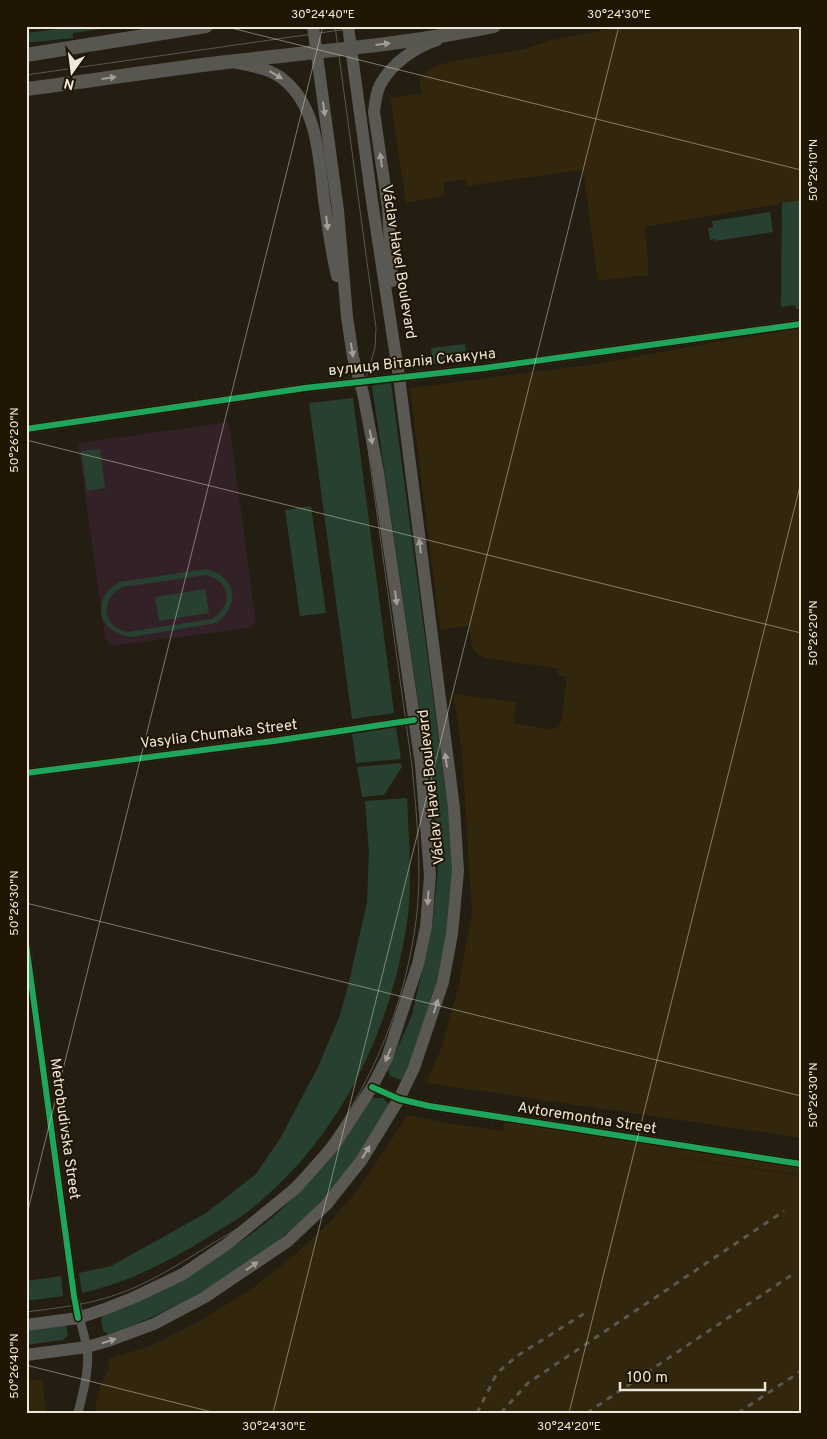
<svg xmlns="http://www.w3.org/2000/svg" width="827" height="1439" viewBox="0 0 827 1439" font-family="Overpass,sans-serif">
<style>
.built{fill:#32260c}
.education{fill:#322127}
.green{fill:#27402f;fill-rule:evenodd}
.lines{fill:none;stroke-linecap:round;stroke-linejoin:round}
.street{stroke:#565752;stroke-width:9}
.secondary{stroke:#595853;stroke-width:12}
.primary{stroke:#57564f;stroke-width:14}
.tram{stroke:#5a5851;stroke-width:1}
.rail{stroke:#5a5851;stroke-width:3;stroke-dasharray:6 6;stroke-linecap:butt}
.cycleway-casing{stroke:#201603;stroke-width:9}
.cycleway{stroke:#20a55d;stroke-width:6}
.oneway{fill:#a29e95}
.oneway2{fill:#a4a097}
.ticks{fill:none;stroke:#eee7db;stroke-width:1;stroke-opacity:0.45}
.labels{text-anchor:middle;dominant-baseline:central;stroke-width:4;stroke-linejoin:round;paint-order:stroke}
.street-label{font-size:15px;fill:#eee7db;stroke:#201603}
.neatline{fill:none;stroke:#eee7db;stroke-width:2}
.ticks-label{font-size:12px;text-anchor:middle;fill:#eee7db}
</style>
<rect width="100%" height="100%" fill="#231d12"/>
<g class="built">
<polygon points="623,26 801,26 801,200 645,227 649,275 598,281 583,170 467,186 466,179 444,182 445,193 440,197 406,203 390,98 423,93 420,86 420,79 429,70 440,64 524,49 552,40"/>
<polygon points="801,329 801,1138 426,1083 442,1047 459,984 472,913 462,752 453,694 516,702 514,723 549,729 558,727 561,722 567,677 558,675 559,669 537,665 520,664 486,658 478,654 472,648 469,626 440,630 410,388 596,364 727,340"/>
<polygon points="408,1115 448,1123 503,1131 505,1118 801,1162 801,1175 557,1140 801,1176 801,1413 94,1413 100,1387 110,1365 108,1359 152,1345 205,1318 254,1287 292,1257 326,1226 358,1190"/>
<polygon points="42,1379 47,1413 26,1413 26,1381"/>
</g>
<polygon class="education" points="229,422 256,622 249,628 111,646 105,638 78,443"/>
<g class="green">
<polygon points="65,26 123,26 73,33 73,38 26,43 26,33 65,28"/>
<polygon points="801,200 801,309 796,309 795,305 781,307 782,203"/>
<polygon points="770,212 773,232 715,241 715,239 710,240 708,228 713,227 712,221"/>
<polygon points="465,344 467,361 433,364 431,348"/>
<polygon points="391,383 449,816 453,870 447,931 439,974 407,1075 401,1080 390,1076 388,1070 412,1015 432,928 438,869 435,817 372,386"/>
<polygon points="353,398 394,713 352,719 309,403"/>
<polygon points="100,449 105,488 87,491 81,451"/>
<polygon points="311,506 326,613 300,616 285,510"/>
<path d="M206 569C236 577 241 603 217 623L131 637C97 632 90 600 119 582ZM207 575C231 583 234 605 212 619L127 632C101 625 100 600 122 587Z"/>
<polygon points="205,589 209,613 159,621 155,597"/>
<polygon points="396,727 401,759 356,763 352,734"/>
<polygon points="401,763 402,767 384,795 362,797 357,767"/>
<path d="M407 798C409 842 413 887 406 930 387 1040 337 1140 250 1210 236 1221 220 1229 205 1239 167 1263 126 1283 82 1293L79 1273 111 1266 206 1213 256 1174 281 1137 318 1067 340 1015 348 986 367 902 369 852 365 801Z"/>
<path d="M372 1098H383L390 1105C369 1138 349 1173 321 1201 263 1262 188 1304 110 1335L103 1331 101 1320 103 1314C157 1287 215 1263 263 1225 307 1191 338 1142 372 1098Z"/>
<polygon points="61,1276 63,1296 26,1301 26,1281"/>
<polygon points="66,1325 68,1335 63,1340 26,1345 26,1327"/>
</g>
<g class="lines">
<g class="street">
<polyline points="26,429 305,388 485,368 801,324"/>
<polyline points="26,773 274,741 414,720"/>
<path d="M26 944 74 1296 87 1347C90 1369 83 1392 78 1413"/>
<polyline points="372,1087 399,1099 429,1106 801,1164"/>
</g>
<g class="secondary">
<path d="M237 63C253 66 271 69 284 80 318 108 319 159 324 200 328 226 331 251 337 276"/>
<path d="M392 281 388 208 374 112C375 103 376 93 380 85 391 64 415 47 437 40"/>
<polyline points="26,1325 78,1318 105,1309 135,1297 183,1274 227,1244 296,1188 335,1144 372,1087 387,1058 418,964 426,927 430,875 421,765 378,472 363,393 353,357 347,317 338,210 313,26"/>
<polyline points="26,1355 87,1347 111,1340 154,1324 205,1297 288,1241 326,1205 361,1161 399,1099 414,1068 443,982 452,934 458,871 454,808 399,377 372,201 348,26"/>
</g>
<g class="primary">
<polyline points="26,55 206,26"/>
<path d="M26 89C96 80 166 69 236 61 322 51 409 44 494 26"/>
</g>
<g class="tram">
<polyline points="26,75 368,26"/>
<path d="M26 1312C56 1308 87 1305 115 1295 144 1286 176 1266 202 1250 219 1239 237 1230 253 1218 261 1212 269 1205 276 1198 295 1181 316 1161 330 1140 374 1078 404 1004 415 928 423 875 417 820 412 766L363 413 361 394 375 348 376 328 335 26"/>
</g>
<g class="rail">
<polyline points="477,1413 497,1373 517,1356 588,1311"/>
<polyline points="501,1413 528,1383 784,1211"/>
<polyline points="587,1413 793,1274"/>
<polyline points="738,1413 801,1371"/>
</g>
<g class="cycleway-casing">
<g id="cycleway">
<polyline points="26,429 305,388 485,368 801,324"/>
<polyline points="26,773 274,741 414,720"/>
<polyline points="26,944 74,1296 78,1318"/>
<polyline points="372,1087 399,1099 429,1106 801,1164"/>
</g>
</g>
<use href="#cycleway" class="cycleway"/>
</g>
<defs><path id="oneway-solid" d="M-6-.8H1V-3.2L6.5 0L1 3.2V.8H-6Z" transform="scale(1.25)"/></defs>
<g class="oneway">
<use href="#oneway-solid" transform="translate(383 44) rotate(-7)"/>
<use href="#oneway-solid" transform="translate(109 78) rotate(-8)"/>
</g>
<g class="oneway2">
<use href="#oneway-solid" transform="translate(276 75) rotate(31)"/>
<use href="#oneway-solid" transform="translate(324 109) rotate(82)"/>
<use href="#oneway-solid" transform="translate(381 160) rotate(-98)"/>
<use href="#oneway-solid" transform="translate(327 223) rotate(83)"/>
<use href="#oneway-solid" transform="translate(352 350) rotate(81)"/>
<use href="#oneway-solid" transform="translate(371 437) rotate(79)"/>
<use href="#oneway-solid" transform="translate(420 546) rotate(-97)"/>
<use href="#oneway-solid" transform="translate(396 598) rotate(82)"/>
<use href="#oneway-solid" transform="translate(446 760) rotate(-98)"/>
<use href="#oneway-solid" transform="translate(428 898) rotate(94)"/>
<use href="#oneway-solid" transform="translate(436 1006) rotate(-72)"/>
<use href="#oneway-solid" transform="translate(388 1055) rotate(112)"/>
<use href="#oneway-solid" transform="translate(366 1152) rotate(-58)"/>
<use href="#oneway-solid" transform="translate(252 1266) rotate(-35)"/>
<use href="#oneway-solid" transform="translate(109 1341) rotate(-17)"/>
</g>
<path class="ticks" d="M223 26 801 170M26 33 28 26M26 440 801 633M26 903 801 1096M26 1218 323 26M26 1365 216 1413M273 1413 619 26M569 1413 801 482"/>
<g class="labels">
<g class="street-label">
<text transform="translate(398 262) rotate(81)">Václav Havel Boulevard</text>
<text transform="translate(412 363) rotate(-6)">вулиця Віталія Скакуна</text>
<text transform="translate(219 735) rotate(-7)">Vasylia Chumaka Street</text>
<text transform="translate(432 787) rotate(-96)">Václav Havel Boulevard</text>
<text transform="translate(587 1119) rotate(9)">Avtoremontna Street</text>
<text transform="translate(64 1129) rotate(82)">Metrobudivska Street</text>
</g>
</g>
<rect width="827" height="1439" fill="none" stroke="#201603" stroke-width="55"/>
<g transform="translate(72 72) rotate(194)" stroke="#201603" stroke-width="4" paint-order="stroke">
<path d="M0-4L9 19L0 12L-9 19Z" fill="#eee7db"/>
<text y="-8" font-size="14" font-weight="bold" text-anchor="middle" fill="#eee7db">N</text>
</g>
<path d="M620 1382v8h145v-8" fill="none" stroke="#eee7db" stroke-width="2.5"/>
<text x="627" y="1382" font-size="15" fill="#eee7db" stroke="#201603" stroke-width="4" paint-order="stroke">100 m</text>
<rect x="28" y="28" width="772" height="1384" class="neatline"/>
<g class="ticks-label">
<text x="323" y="18">30°24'40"E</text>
<text x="619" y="18">30°24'30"E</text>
<text transform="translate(813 170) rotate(-90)" y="4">50°26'10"N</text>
<text transform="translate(14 440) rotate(-90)" y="4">50°26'20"N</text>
<text transform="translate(813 633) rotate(-90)" y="4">50°26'20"N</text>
<text transform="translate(14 903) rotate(-90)" y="4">50°26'30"N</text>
<text transform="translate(813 1095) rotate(-90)" y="4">50°26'30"N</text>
<text transform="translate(14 1366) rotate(-90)" y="4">50°26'40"N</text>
<text x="274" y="1430">30°24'30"E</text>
<text x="569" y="1430">30°24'20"E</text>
</g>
</svg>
